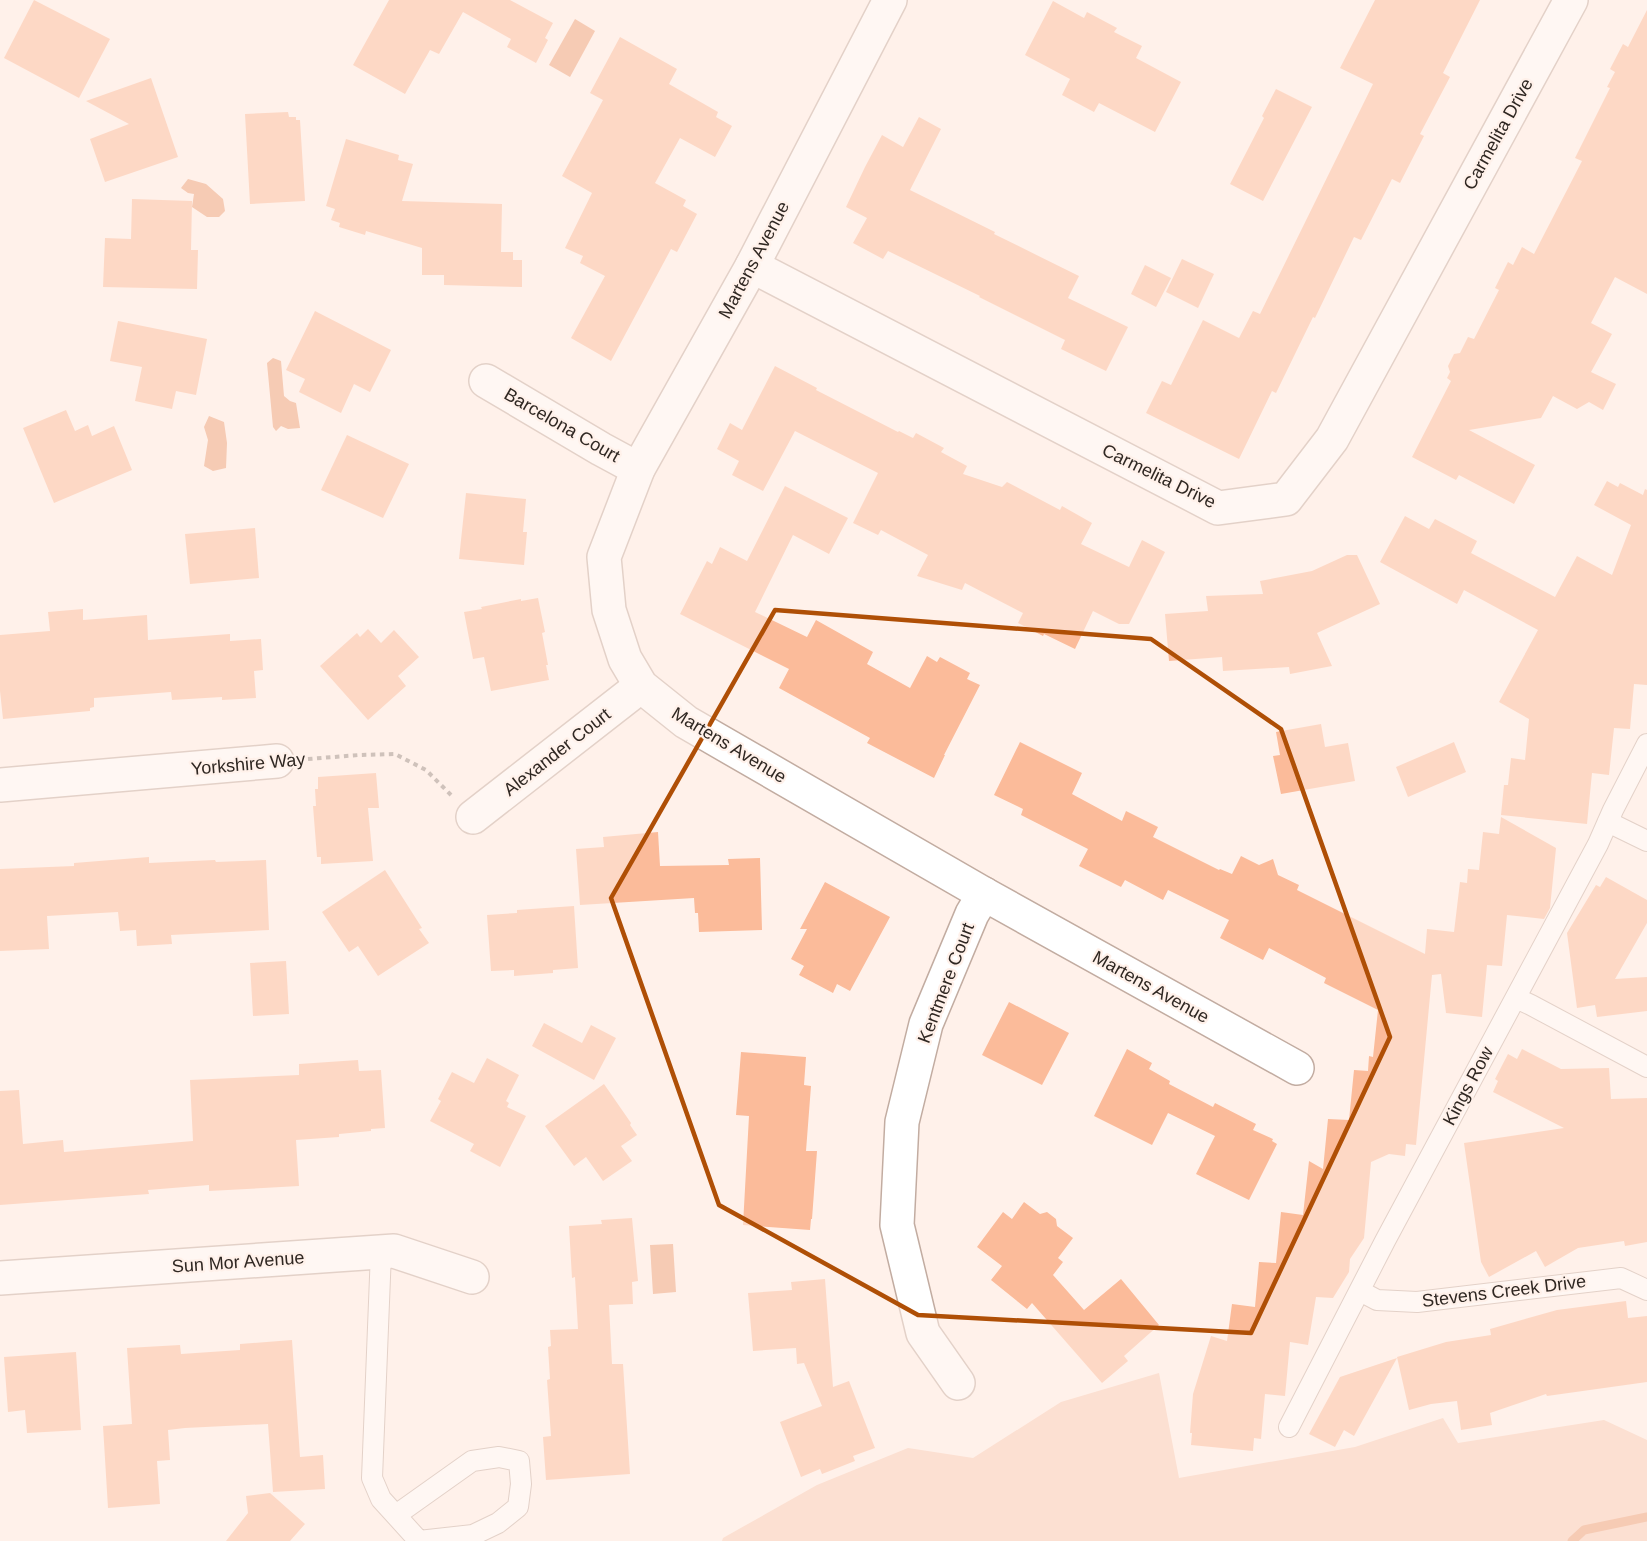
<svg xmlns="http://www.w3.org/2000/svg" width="1647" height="1541" viewBox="0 0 1647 1541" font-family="Helvetica,sans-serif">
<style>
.green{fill:#f8ccb5}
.water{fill:#eb9d74}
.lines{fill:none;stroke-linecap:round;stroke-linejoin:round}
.stream{stroke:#eb9d74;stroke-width:9}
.building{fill:#fbbb9a}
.lane-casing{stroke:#c2aca1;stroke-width:22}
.street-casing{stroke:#c2aca1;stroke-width:36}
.path{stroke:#958a84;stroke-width:4;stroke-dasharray:4.5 4.5;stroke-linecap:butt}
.lane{stroke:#fff;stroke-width:20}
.street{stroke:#fff;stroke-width:33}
.marked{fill:none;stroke:#af4f06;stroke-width:4.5;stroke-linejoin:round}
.labels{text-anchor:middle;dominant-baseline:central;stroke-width:4.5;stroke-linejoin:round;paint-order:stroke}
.street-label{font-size:18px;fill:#2f2722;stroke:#fff1ea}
</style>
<rect width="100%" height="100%" fill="#fff1ea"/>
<polygon class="green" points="1159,1373 1179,1478 1355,1447 1443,1418 1458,1443 1604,1420 1647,1440 1647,1541 722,1541 723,1538 817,1485 908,1448 973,1458 1061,1402"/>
<g class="water">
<polygon points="575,19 595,31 570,77 549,65"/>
<polygon points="188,179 206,184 223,199 225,211 219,217 207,217 192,207 194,194 188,193 181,188"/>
<polygon points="273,358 281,361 284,396 290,401 296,403 300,428 288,429 281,426 276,431 273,427 267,363"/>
<polygon points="209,416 224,422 227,443 226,468 213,471 204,466 208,440 204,427"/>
<polygon points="673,1244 676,1292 653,1294 650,1245"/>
</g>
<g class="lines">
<polyline class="stream" points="1572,1541 1584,1530 1647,1517"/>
</g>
<g class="building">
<polygon points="34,0 110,39 79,98 4,58"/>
<polygon points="389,0 510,0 553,23 545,38 548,40 536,63 507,47 511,39 463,12 439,54 430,50 405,94 353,65"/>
<polygon points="1375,0 1480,0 1443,73 1450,77 1420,134 1424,136 1400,183 1392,179 1361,240 1354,237 1315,318 1313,317 1276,393 1272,391 1239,459 1146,413 1162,381 1171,385 1203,320 1239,338 1253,311 1260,314 1373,84 1340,68"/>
<polygon points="1053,1 1084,18 1087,12 1117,28 1114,32 1142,46 1136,58 1181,82 1155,132 1099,103 1094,112 1062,95 1070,79 1025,55"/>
<polygon points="1647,10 1647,294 1615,277 1591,323 1612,334 1591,372 1616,384 1603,410 1589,402 1577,409 1553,396 1541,418 1469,430 1535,465 1514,504 1459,475 1456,480 1412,457 1451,381 1447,378 1450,372 1448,366 1454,354 1460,353 1468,337 1474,339 1499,290 1495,288 1508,262 1513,265 1522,247 1534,254 1582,161 1575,158 1610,88 1607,87 1615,72 1610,69 1623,44 1628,47"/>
<polygon points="620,37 677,69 669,84 718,112 716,117 732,126 715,157 680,138 655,183 686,200 683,206 697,214 677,252 671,249 611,361 571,338 605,276 580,263 583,256 565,248 592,193 562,176 603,100 590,93"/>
<polygon points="151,78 178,157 105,182 90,139 129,124 86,101"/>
<polygon points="1276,89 1312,107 1263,201 1230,184 1264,118 1262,116"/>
<polygon points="288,112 289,117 296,117 296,120 300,120 305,201 250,204 245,114"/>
<polygon points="919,117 941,129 910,190 995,232 994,234 1079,276 1068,298 1128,327 1106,371 1061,349 1065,340 979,297 980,296 888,251 883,259 853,243 867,218 846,207 865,167 882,135 903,147"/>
<polygon points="346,139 399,155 398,160 413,164 402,201 502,204 501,252 513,252 513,260 522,260 522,287 444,285 444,275 422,275 422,248 366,231 365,235 339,227 340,223 331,220 335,209 326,206"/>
<polygon points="132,199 192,201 191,250 198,250 197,289 103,287 105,238 131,239"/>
<polygon points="1182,259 1214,274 1198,308 1166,292"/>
<polygon points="1145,265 1171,278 1156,307 1131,294"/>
<polygon points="315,311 391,350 370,392 354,384 341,413 299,392 305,379 286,370"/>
<polygon points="118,321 207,339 196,395 176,391 172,409 135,401 142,367 110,361"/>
<polygon points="775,366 817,388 816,390 898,432 899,431 913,438 916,433 944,448 941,452 967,466 963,474 1002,487 1007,482 1060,510 1062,506 1092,523 1081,544 1129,567 1142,540 1165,552 1129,624 1119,624 1093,611 1075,649 1044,634 1043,636 1018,623 1023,613 965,583 962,590 917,576 928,555 881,530 878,535 853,523 878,473 795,431 763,491 732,475 739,461 717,449 730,423 742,430"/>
<polygon points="66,410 75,431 88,425 92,436 114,426 132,470 54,503 23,428"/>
<polygon points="347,435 409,464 383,518 321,490"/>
<polygon points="1607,481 1618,487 1620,483 1643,495 1645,489 1647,490 1647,685 1634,684 1630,729 1614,728 1609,775 1592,773 1587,824 1501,815 1504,785 1508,785 1511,758 1525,760 1529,719 1499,702 1538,630 1464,590 1457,604 1380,562 1405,516 1429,529 1435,519 1477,541 1471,553 1555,597 1577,556 1612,575 1631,525 1594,505"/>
<polygon points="785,486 848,518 829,554 793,535 755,612 807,637 816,620 873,652 867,664 910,688 927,656 937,662 940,657 970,673 967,679 980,685 944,755 945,755 934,778 867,743 870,738 779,688 789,669 680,614 707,561 712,564 720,547 747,561"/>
<polygon points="466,493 526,499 523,532 527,532 524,565 459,559"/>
<polygon points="255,528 259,578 190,584 185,534"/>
<polygon points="1347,555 1357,555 1380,604 1317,633 1332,666 1290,674 1289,667 1223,671 1222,657 1169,661 1165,614 1208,611 1206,596 1263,594 1260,581 1312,571"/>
<polygon points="538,598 545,632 542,633 548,665 546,665 549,680 491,691 484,657 473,659 464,612 482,609 481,607 521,599 521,601"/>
<polygon points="83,609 83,620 147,615 148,640 230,634 230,641 261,639 263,670 254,671 256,698 222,700 222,697 172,700 171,692 94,698 94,707 90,708 90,711 3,719 0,691 0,635 50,631 48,612"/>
<polygon points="368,629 381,643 394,630 419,657 398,676 406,686 368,720 320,666 357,633 360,637"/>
<polygon points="1321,724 1325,747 1348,743 1355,781 1281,794 1273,756 1280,755 1276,732"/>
<polygon points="1020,742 1082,773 1072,794 1122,821 1126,811 1158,827 1153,837 1219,870 1220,869 1232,874 1241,856 1259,865 1273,859 1278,875 1299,885 1297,890 1425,954 1427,929 1454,932 1460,882 1467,883 1468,869 1479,870 1483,832 1499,834 1501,817 1556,848 1550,908 1544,919 1507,915 1502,966 1487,965 1482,1017 1446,1013 1441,974 1432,975 1416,1145 1406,1144 1405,1156 1389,1154 1371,1162 1364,1238 1350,1259 1349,1272 1333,1298 1316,1297 1308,1345 1290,1342 1285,1396 1265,1394 1261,1439 1254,1438 1253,1451 1191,1445 1192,1433 1190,1433 1193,1394 1211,1336 1227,1341 1232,1304 1255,1307 1259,1262 1276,1263 1281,1212 1303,1215 1309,1161 1323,1169 1328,1119 1349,1120 1354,1070 1368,1071 1369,1056 1373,1057 1378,1010 1324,983 1326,978 1269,948 1263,960 1220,938 1229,920 1168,890 1163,900 1125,880 1121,887 1079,866 1088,849 1021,815 1023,809 994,795"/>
<polygon points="1454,742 1466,772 1408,797 1396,767"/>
<polygon points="376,773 379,808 368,808 373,861 321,864 321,857 317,857 313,806 316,806 315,789 318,789 318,777"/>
<polygon points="658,832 660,866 729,865 728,859 760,858 762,930 699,932 698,913 695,913 694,898 580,905 576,849 604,847 603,837"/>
<polygon points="149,857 149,863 215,860 216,862 266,860 269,930 171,935 172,944 137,946 136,930 120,931 118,912 47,916 49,949 0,951 0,869 74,866 74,863"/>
<polygon points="385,870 422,928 419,929 429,943 378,976 358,946 349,952 322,912"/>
<polygon points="1606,877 1647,900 1647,923 1615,979 1647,977 1647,1011 1597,1017 1595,1005 1577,1008 1567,933 1596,885 1600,887"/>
<polygon points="825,882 890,917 850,991 837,984 833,993 799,975 804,966 791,959 807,929 800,929"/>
<polygon points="574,906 578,968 553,970 553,973 514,976 514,970 491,971 487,915 517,913 517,910"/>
<polygon points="286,961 289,1014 253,1016 250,963"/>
<polygon points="1009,1002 1069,1033 1042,1085 982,1055"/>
<polygon points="544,1023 582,1043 591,1025 616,1038 594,1080 532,1046"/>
<polygon points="1127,1049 1152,1063 1149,1069 1170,1081 1169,1084 1213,1107 1215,1103 1256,1124 1253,1130 1273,1139 1272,1141 1277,1144 1249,1200 1196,1174 1215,1136 1168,1113 1152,1145 1094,1116"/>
<polygon points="1522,1049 1561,1069 1609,1068 1611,1099 1647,1098 1647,1242 1625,1246 1624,1241 1578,1248 1545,1267 1536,1251 1489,1277 1481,1262 1464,1143 1564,1128 1493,1092 1498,1081 1495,1079 1508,1054 1517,1059"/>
<polygon points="741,1052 806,1057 804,1085 811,1086 806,1151 817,1151 812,1219 811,1219 810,1230 743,1225 749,1116 736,1115"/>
<polygon points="487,1058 519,1075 506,1101 509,1103 507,1107 526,1116 500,1167 470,1151 474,1144 430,1121 441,1101 438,1099 452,1072 474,1083"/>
<polygon points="358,1060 359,1071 381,1070 385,1128 371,1129 371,1131 339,1134 339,1137 296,1140 299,1186 209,1191 209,1185 148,1190 149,1194 0,1205 0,1091 19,1090 23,1144 63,1140 64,1152 193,1141 190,1080 299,1075 299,1064"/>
<polygon points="604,1084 631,1123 630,1125 637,1135 621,1146 632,1161 603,1181 586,1157 574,1166 545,1126"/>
<polygon points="1024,1202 1040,1214 1047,1212 1056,1219 1057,1226 1073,1238 1058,1258 1063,1262 1053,1275 1084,1310 1121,1279 1159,1325 1124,1356 1128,1361 1102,1383 1032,1303 1027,1309 991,1280 1002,1266 977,1247 1003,1212 1012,1219"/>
<polygon points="632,1218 638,1281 632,1282 633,1304 609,1305 612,1364 623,1364 630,1474 546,1480 543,1437 551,1436 547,1380 550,1379 548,1347 551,1346 550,1330 578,1329 575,1277 572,1278 569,1226 602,1224 601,1220"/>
<polygon points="825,1279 833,1387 849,1381 875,1448 853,1456 855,1461 822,1474 820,1469 801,1477 780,1422 822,1406 804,1363 797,1364 796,1348 753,1351 748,1293 792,1290 791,1282"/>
<polygon points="1626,1301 1628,1318 1647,1316 1647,1382 1547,1396 1546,1394 1490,1413 1492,1425 1461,1430 1457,1401 1431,1404 1409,1410 1397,1357 1446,1342 1491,1335 1490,1329 1557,1310"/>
<polygon points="292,1340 300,1457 323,1455 325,1489 273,1492 268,1424 185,1428 168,1430 170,1460 157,1461 160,1504 108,1508 103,1426 132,1424 127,1348 180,1345 181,1354 240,1350 240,1344"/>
<polygon points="76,1352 81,1430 27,1433 25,1410 8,1412 4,1357"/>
<polygon points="1397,1358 1354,1436 1344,1430 1335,1447 1309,1434 1340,1377"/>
<polygon points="270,1493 305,1524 290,1541 226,1541 248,1513 246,1496"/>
</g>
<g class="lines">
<g class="lane-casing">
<g id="lane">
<polyline points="1608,822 1647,841"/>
<polyline points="1516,998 1531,1005 1647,1067"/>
<polyline points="381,1252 372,1478 381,1499 419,1541 473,1535 498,1523 518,1507 521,1484 519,1461 499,1457 472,1461 396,1515"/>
<polyline points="1360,1291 1377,1300 1417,1302 1621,1278 1647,1290"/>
<polyline points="1289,1427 1385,1241 1598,844 1613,810 1647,744"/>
</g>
</g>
<g class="street-casing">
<g id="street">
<polyline points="890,0 752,266 638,469 604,557 609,610 625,659 641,686 686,722 984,894 1297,1068"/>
<polyline points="752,266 1218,508 1286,499 1332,439 1571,0"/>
<polyline points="486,381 601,449 638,469"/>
<polyline points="0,785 277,761"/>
<polyline points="473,817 641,686"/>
<polyline points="0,1278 394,1251 472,1277"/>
<polyline points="958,1383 923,1333 897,1225 902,1122 926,1024 972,914 984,894"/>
</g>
</g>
<polyline class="path" points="308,759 359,755 395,754 426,770 451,795"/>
<use href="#lane" class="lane"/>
<use href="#street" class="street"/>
</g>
<path d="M0 0H1647V1541H0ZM775 610 1151 639 1281 729 1390 1037 1251 1333 918 1315 719 1205 611 898Z" fill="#fff1ea" fill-opacity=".55" fill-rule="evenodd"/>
<path class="marked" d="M775 610 1151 639 1281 729 1390 1037 1251 1333 918 1315 719 1205 611 898Z"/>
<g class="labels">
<g class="street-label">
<text transform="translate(1498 134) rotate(-61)">Carmelita Drive</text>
<text transform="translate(754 260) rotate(-62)">Martens Avenue</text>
<text transform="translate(562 425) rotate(30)">Barcelona Court</text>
<text transform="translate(1159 476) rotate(26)">Carmelita Drive</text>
<text transform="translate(729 745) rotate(31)">Martens Avenue</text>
<text transform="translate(557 752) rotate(-38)">Alexander Court</text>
<text transform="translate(248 764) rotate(-5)">Yorkshire Way</text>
<text transform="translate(946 983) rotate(-69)">Kentmere Court</text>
<text transform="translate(1151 987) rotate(29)">Martens Avenue</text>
<text transform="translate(1468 1086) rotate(-62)">Kings Row</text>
<text transform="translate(238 1262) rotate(-4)">Sun Mor Avenue</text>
<text transform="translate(1504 1291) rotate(-7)">Stevens Creek Drive</text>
</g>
</g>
</svg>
